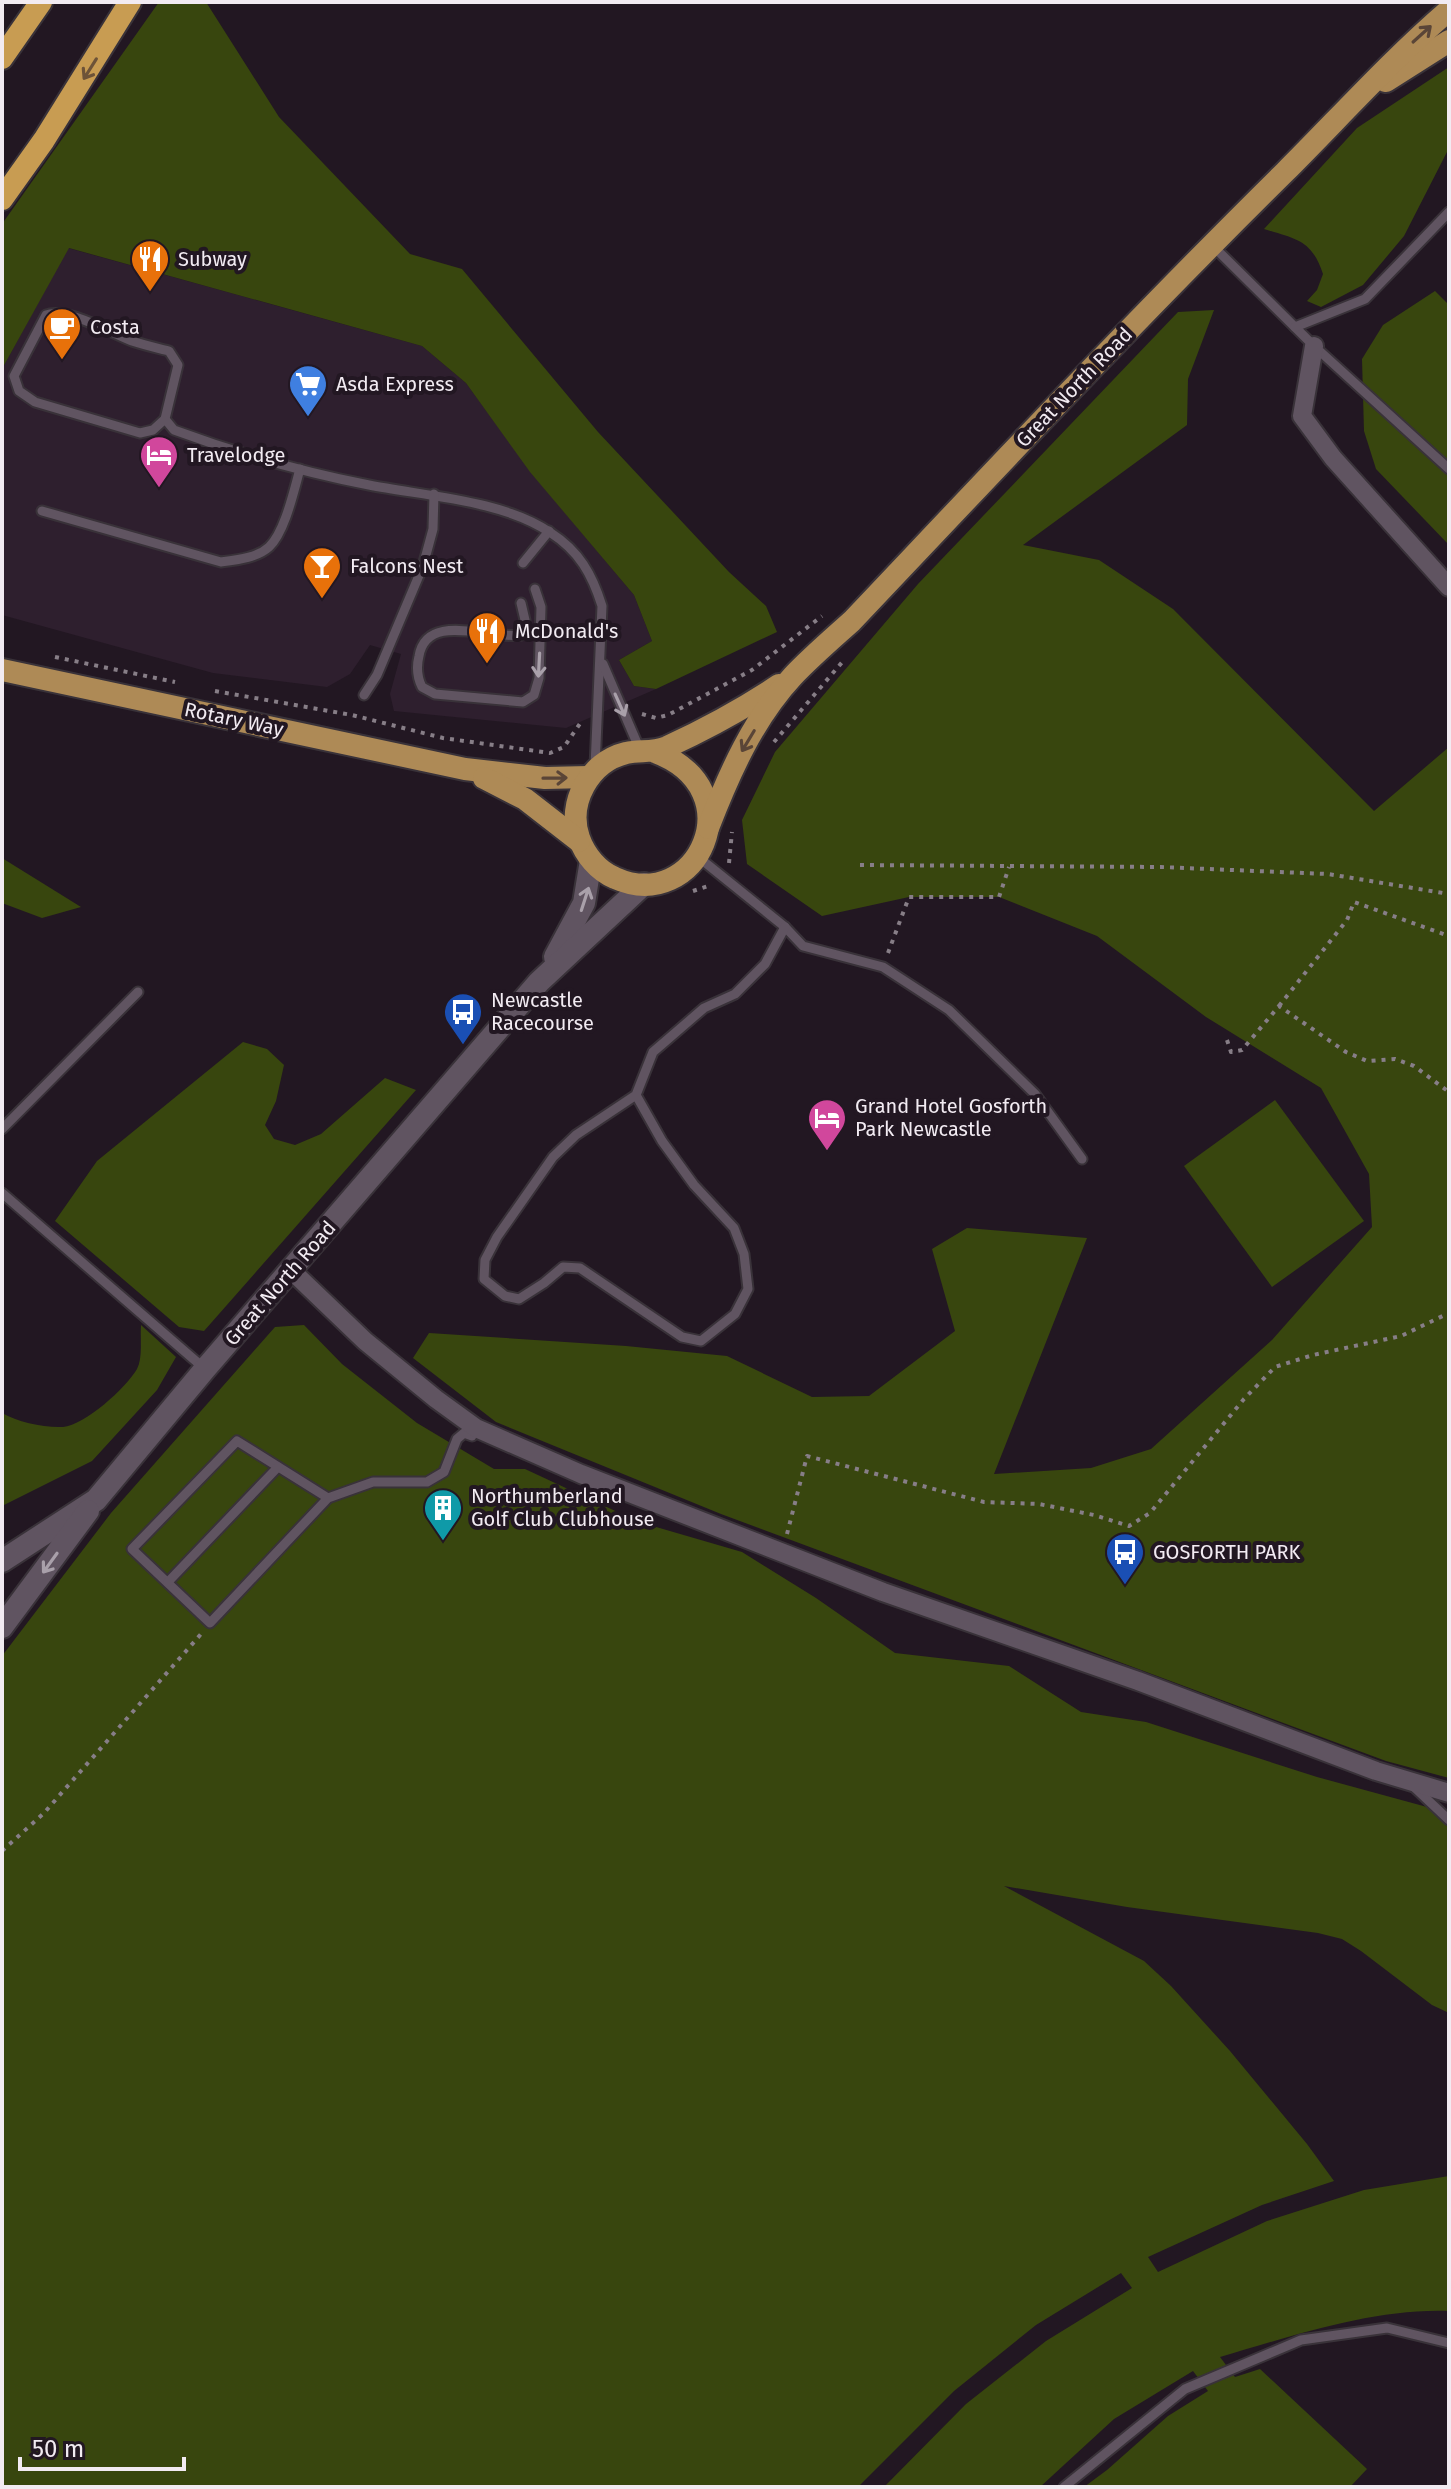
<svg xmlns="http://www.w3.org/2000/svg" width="1451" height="2489" viewBox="0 0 1451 2489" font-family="'Fira Sans',sans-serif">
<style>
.built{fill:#2e1f2e}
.green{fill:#38460e}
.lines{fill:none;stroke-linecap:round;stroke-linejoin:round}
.service-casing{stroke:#393239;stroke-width:13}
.minor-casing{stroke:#393239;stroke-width:22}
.secondary-casing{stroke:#393239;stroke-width:26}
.primary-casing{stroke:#393239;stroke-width:26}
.trunk-casing{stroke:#393239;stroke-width:26}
.path{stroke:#877e87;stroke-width:4;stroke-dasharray:4 6;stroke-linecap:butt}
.service{stroke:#605461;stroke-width:9}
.minor{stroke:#605461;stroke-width:18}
.secondary{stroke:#605461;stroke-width:22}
.primary{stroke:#ae8a56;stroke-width:22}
.trunk{stroke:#c89c52;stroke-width:22}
.oneway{stroke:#5a4537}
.oneway2{stroke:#6d5338}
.oneway3{stroke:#a9a0aa}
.labels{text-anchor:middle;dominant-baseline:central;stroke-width:8;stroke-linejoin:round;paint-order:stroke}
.poi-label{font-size:20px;fill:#f2ebf2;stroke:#221722;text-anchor:start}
.street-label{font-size:20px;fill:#f2ebf2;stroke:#221722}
</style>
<rect width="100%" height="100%" fill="#221722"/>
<polygon class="built" points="68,248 422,346 466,383 531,472 634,595 652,641 619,660 634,686 656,689 566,728 394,711 390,694 401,654 370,645 350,674 327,687 213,673 2,615 2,369"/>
<g class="green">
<polygon points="159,2 206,2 279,117 410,254 462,269 598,432 729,572 766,606 777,632 656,689 634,686 619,660 652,641 634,595 530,472 466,383 422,346 69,248 2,369 2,224"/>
<path d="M1449 67V148L1404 236 1363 285 1321 307 1307 301 1317 290 1323 274C1312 240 1296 239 1264 229L1357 128Z"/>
<polygon points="1435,291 1449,305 1449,545 1376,469 1364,431 1362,359 1383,325"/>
<polygon points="1214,310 1188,379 1187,425 1023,545 1099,560 1173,609 1374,811 1449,747 1449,1778 1386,1761 721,1514 496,1422 413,1358 429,1333 626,1346 727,1356 812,1397 869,1396 955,1331 932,1249 967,1228 1087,1238 994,1474 1091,1468 1151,1449 1272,1340 1372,1227 1369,1174 1321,1088 1206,1017 1097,936 999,897 909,897 822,916 747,864 742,820 775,752 918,584 1178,312"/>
<polygon points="2,858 81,907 42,918 2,903"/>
<polygon points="243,1042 267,1049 284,1065 276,1101 265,1125 274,1139 295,1145 321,1134 385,1078 416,1090 204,1331 179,1327 55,1221 97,1161"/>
<polygon points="1275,1100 1364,1221 1272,1287 1184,1166"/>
<path d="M141 1325 176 1357 157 1390 92 1461 2 1506V1413C18 1422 44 1428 63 1427 85 1425 126 1388 137 1369 143 1358 140 1338 141 1325Z"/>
<path d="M304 1325 342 1364 417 1423 494 1469H525L639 1522 742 1552 816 1598 895 1653 1009 1666 1081 1712 1146 1722 1317 1777 1449 1813V2013L1432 2005 1361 1951 1342 1939 1318 1933 1127 1907 1004 1886 1144 1961 1171 1986 1230 2051 1307 2144 1334 2181 1262 2205 1148 2257 1158 2272 1267 2221 1364 2190 1449 2176V2311C1374 2308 1292 2336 1220 2357L1235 2377 1260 2369 1367 2469 1350 2487H1084L1107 2470 1168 2416 1208 2391 1193 2371 1114 2419 1040 2487H884L966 2404 1046 2341 1132 2288 1121 2273 1036 2325 954 2391 858 2487H2V1656L111 1513 275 1327Z"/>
</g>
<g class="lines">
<g class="service-casing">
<g id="service">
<polyline points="1212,245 1314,346 1449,469"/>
<polyline points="1295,327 1365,299 1449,212"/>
<path d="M165 419 153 430 140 433 35 402 19 391 14 376 46 315C67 307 111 333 132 341 144 345 157 348 169 351L178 365 165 419 174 430C236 453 303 472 369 485 425 496 503 500 551 533 579 551 592 574 602 606L595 767"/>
<path d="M42 511 221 562C236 560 257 558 269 547 285 532 294 490 300 469"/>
<polyline points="523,563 549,531"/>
<path d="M521 603 525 620 521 635C489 640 427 611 419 656 416 668 417 677 422 687L435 694 523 702 534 695 539 678 541 607 535 589"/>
<polyline points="603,664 640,750"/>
<polyline points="364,695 377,675 423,566 433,529 434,494"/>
<polyline points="697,856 785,927 803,946 883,967 949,1010 1035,1094 1082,1159"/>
<polyline points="636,1095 576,1135 553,1157 497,1237 485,1260 484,1279 505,1296 519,1299 544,1283 563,1267 580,1268 682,1337 701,1341 735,1314 748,1289 744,1254 734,1228 694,1185 662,1141 636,1095 653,1052 704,1008 735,994 765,964 785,927"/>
<polyline points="2,1129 138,992"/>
<polyline points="2,1193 205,1369"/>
<polyline points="328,1498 237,1441 132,1549 210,1623 328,1498 373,1482 427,1482 444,1472 457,1439 464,1433 472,1436 476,1428"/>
<polyline points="168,1582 278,1467"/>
<polyline points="1414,1787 1449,1820"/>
<polyline points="1064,2487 1185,2389 1301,2340 1387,2328 1449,2343"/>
</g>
</g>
<g class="minor-casing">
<g id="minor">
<polyline points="1314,346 1302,416 1333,458 1449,587"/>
<polyline points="292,1271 365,1341 436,1399 476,1428 581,1474 883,1592 1138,1681 1376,1771 1449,1793"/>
</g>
</g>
<g class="secondary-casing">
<g id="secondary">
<polyline points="555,957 584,903 591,860"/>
<polyline points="2,1561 96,1500 205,1369 539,982 644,884"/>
<polyline points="2,1627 88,1511"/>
</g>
</g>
<g class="primary-casing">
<g id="primary">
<polyline points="1386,81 1449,41"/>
<polyline points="2,670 465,769 545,778 589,777"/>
<path d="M655 752C756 790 697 915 615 878 598 871 585 855 579 838 567 803 589 762 626 753 641 750 653 753 667 747 706 729 743 709 779 685"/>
<polyline points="484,778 525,799 579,841"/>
<path d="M708 828C729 774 753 719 793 676 811 657 832 639 852 621 995 470 1137 318 1285 172 1339 118 1391 60 1449 10"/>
</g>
</g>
<g class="trunk-casing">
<g id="trunk">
<polyline points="2,58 41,2"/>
<polyline points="2,199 44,140 130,2"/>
</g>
</g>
<g class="path">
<polyline points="55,657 175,682"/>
<polyline points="215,691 352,715 443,738 550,753 564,747 581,722"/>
<polyline points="642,714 656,718 668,715 752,670 822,616"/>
<polyline points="774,742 844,660"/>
<polyline points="729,863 732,832"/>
<polyline points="860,865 1161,867 1328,874 1449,894"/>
<polyline points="693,891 711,885"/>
<polyline points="888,953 909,897 999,897 1009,867"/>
<polyline points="1279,1006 1347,920 1354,902 1449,936"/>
<polyline points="1227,1040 1231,1052 1242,1050 1279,1006 1346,1052 1367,1061 1395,1059 1414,1066 1449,1092"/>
<polyline points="787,1534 807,1456 984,1502 1039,1504 1094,1515 1129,1526 1150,1513 1244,1399 1275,1367 1313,1355 1401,1336 1449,1313"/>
<polyline points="2,1851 44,1813 201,1634"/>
</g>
<use href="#service" class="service"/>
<use href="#minor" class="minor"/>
<use href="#secondary" class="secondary"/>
<use href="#primary" class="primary"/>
<use href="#trunk" class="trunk"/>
</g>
<defs><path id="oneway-shaft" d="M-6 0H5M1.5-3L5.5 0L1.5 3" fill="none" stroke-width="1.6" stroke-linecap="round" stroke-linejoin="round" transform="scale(2)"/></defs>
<g class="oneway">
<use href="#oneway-shaft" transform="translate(1422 34) rotate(-42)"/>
<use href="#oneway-shaft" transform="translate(748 741) rotate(121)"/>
<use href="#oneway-shaft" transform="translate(555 778) rotate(-1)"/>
</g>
<use class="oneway2" href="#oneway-shaft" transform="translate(90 69) rotate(122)"/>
<g class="oneway3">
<use href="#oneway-shaft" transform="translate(539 665) rotate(93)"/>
<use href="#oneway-shaft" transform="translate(620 705) rotate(66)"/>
<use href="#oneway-shaft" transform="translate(585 899) rotate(-72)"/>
<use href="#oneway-shaft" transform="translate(50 1563) rotate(126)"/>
</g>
<defs>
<g id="restaurant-pin" transform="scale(2)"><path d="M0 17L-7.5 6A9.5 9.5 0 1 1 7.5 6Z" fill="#e8710a" stroke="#221722"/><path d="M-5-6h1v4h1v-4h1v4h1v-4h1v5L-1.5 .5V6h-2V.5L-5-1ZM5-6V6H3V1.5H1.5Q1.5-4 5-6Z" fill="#fff"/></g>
<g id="cafe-pin" transform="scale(2)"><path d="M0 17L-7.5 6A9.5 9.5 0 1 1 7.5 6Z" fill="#e8710a" stroke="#221722"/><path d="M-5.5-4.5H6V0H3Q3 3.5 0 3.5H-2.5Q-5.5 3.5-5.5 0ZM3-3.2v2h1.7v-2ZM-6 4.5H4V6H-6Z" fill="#fff"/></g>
<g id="supermarket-pin" transform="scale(2)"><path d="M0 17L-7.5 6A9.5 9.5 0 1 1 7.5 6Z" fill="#3f7fe0" stroke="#221722"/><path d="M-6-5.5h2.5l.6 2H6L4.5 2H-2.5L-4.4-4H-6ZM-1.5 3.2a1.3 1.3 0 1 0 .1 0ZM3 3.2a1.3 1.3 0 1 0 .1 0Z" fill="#fff"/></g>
<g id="hotel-pin" transform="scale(2)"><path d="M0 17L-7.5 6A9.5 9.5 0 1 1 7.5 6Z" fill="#d1479c" stroke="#221722"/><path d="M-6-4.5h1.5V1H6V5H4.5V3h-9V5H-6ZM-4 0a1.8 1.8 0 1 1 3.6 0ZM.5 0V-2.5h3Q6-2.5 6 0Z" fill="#fff"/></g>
<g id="bar-pin" transform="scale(2)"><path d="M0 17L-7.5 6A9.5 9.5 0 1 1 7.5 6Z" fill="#e8710a" stroke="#221722"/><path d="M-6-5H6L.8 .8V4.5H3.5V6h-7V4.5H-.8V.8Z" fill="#fff"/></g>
<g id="bus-pin" transform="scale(2)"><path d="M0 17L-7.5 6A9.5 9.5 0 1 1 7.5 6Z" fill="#1a4fb4" stroke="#221722"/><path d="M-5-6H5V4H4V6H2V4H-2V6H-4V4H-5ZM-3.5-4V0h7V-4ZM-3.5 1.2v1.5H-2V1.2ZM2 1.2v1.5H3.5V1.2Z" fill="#fff"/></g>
<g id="building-pin" transform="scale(2)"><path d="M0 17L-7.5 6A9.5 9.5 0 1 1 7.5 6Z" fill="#0f9aa8" stroke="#221722"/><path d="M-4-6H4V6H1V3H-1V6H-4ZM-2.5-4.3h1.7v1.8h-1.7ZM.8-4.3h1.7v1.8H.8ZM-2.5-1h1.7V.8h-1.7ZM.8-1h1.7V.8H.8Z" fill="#fff"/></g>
</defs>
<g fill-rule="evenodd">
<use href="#restaurant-pin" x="150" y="259"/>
<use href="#cafe-pin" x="62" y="327"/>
<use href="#supermarket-pin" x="308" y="384"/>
<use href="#hotel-pin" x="159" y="455"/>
<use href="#bar-pin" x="322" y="566"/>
<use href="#restaurant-pin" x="487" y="631"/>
<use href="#bus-pin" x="463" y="1012"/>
<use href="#hotel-pin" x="827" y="1118"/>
<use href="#building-pin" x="443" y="1508"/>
<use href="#bus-pin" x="1125" y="1552"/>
</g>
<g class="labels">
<g class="poi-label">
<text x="178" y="259">Subway</text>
<text x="90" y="327">Costa</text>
<text x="336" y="384">Asda Express</text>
<text x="187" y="455">Travelodge</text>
<text x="350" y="566">Falcons Nest</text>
<text x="515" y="631">McDonald's</text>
<text x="491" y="1000">Newcastle<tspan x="491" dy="23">Racecourse</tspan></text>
<text x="855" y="1106">Grand Hotel Gosforth<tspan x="855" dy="23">Park Newcastle</tspan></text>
<text x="471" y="1496">Northumberland<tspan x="471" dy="23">Golf Club Clubhouse</tspan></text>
<text x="1153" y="1552">GOSFORTH PARK</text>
</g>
<g class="street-label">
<text transform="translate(1074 387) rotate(-46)">Great North Road</text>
<text transform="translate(234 719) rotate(12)">Rotary Way</text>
<text transform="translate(280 1283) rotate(-49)">Great North Road</text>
</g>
</g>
<rect width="1451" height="2489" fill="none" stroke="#f2ebf2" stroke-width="8"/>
<path d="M20 2457v12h164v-12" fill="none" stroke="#f2ebf2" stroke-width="4"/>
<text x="32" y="2457" font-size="24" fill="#f2ebf2" stroke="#221722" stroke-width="6" paint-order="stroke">50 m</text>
</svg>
